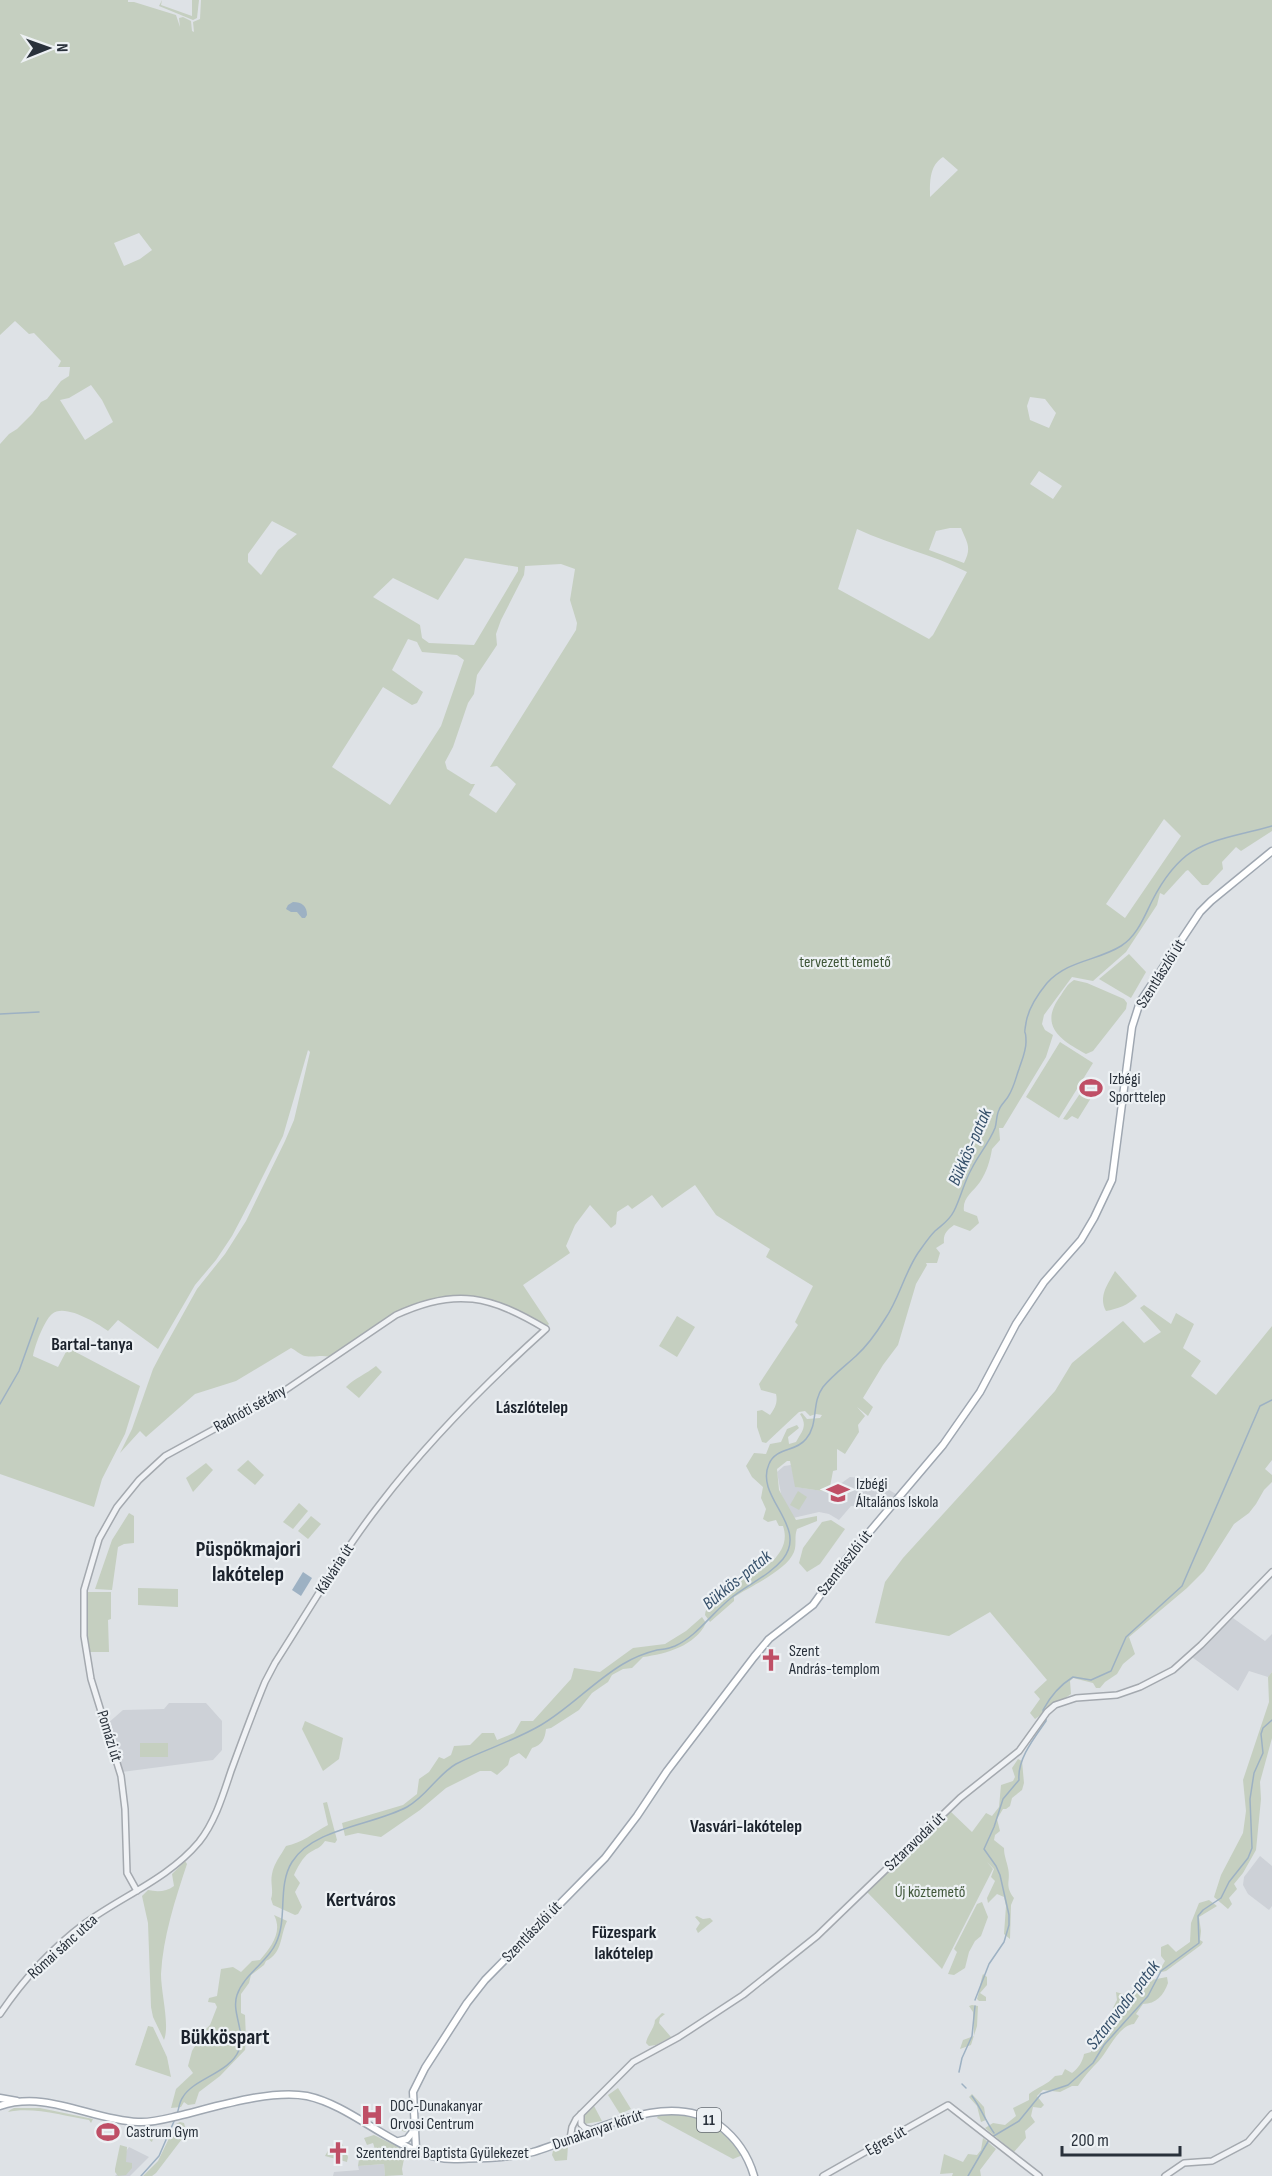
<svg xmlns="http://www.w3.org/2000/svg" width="1272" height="2176" viewBox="0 0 1272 2176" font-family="'Sofia Sans Condensed',sans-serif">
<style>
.built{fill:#cdd1d7}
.green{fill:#c5cfc0;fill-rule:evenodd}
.water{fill:#9db1c3}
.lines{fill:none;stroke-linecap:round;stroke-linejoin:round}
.stream{stroke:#9db1c3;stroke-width:1.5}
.minor-casing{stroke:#a4a9af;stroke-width:8}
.major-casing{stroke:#9fa7b1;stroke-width:9}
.minor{stroke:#f0f2f5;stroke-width:5}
.major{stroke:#fff;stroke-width:6}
.labels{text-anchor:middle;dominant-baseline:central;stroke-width:4.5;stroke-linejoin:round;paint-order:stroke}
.shield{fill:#edf1f4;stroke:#646b72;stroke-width:1.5}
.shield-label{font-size:15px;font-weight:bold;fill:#29313b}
.park-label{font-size:16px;fill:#3f5638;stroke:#edf1f4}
.street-label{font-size:16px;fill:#29313b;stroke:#edf1f4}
.poi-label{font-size:16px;fill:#29313b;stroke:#edf1f4;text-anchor:start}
.water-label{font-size:18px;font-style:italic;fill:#37516b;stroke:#edf1f4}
.neighbourhood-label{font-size:18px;font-weight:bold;fill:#1b222c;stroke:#edf1f4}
.quarter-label{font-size:20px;font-weight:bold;fill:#1b222c;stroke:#edf1f4}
.district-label{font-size:22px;font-weight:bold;fill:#1b222c;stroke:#edf1f4}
</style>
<rect width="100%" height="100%" fill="#dee2e6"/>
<g class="built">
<polygon points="791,1465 796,1487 829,1492 850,1477 860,1478 872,1480 896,1494 885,1507 877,1501 860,1507 851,1506 839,1520 829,1514 819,1512 793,1518 781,1494 777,1472 784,1466"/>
<polygon points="1233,1618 1265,1641 1272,1634 1272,1672 1268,1677 1249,1671 1238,1691 1192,1657"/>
<polygon points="169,1703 206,1703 222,1721 222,1750 213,1760 122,1772 107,1724 123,1710 164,1709"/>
<polygon points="1260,1856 1272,1866 1272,1906 1269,1910 1248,1894 1243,1885 1244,1877"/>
<polygon points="129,2147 149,2157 130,2176 115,2176 125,2167 122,2157"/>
<polygon points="384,2164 385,2176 333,2176 334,2172 359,2170 358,2166"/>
</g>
<g class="green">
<path d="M0 0H128V2H134L176 15 180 27 179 18 183 17 191 21 192 31 194 32 193 22 200 19 201 0H1272V831L1241 851 1236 847 1222 862 1223 869 1208 885H1202L1188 870 1186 871 1164 895 1160 893 1157 905 1126 952 1093 981 1072 977 1044 1015 1042 1024 1045 1030 1053 1035 1046 1057 1003 1128H999L1000 1140 992 1149C990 1161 987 1171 980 1182 973 1192 962 1198 964 1211L977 1216 979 1223 970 1231 954 1225C947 1230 943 1234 944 1243L936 1248 940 1253 937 1263H926L927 1265 916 1284 898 1345 883 1365 863 1398 873 1407 868 1416 857 1407 865 1416 858 1425 859 1432 845 1454 837 1449V1470L833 1471 829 1492 795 1487 790 1461H787L777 1469 779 1490 796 1520 817 1516V1521L797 1529C794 1537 797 1544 794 1552 787 1570 751 1586 734 1597V1601L710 1622 705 1615C706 1598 743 1579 758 1571L756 1564 767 1558 772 1562C782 1551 788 1541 783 1526H779L776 1520 768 1522 763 1519 766 1509 761 1498 763 1487 752 1477 746 1466 754 1453 766 1454 770 1444 781 1442 787 1429 797 1425 799 1428 788 1437 789 1444 796 1442C802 1431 808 1426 800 1414L802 1413 807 1419 820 1418 822 1415 816 1414 810 1416 805 1411 799 1412 766 1443 762 1442 757 1427V1411L762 1410 770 1415C775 1408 778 1402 776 1394L761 1390 759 1384 798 1325 795 1322 813 1286 766 1257 770 1249 716 1215 695 1185 662 1208 652 1195 632 1209 628 1205 617 1212 616 1224 611 1228 590 1205 575 1225 566 1246 570 1253 523 1285 549 1324 543 1330C500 1301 457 1291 408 1310 382 1321 359 1343 336 1359 322 1353 318 1358 305 1356 300 1355 296 1350 291 1348L236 1381 195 1394 146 1437 140 1431 120 1453 132 1429 153 1369 163 1350 197 1289 225 1254 246 1221 285 1141 294 1120 310 1052 308 1050 283 1136 250 1202 232 1236 216 1260 195 1285 158 1349 118 1320 108 1331C98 1324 65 1303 52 1314 44 1321 35 1345 33 1356L58 1367 68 1348 140 1386 125 1434 102 1479 94 1507 0 1474V444L9 434 17 429 32 414 41 402 47 399 61 381 69 376 70 367H58L61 361 34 333 29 334 15 321 0 335ZM943 157 958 170 930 197C930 182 929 166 943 157ZM139 233 152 250 140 259 124 266 114 243ZM91 385 102 400 113 422 85 440 60 400 69 398ZM1030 397 1045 399 1056 413 1049 428 1030 420 1027 406ZM1039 471 1062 486 1053 499 1030 484ZM272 521 297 534 278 550 261 575 248 562V554ZM950 528H961C967 543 972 547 964 563L929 550 936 531ZM857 529C893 546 932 554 967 572L933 635 929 639 838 589ZM465 558 518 567V571L474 645 429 643 422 638 420 625 373 597 393 578 438 600ZM561 564 575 569 570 600 577 623 576 630 490 767 497 766 516 784 496 813 469 795 475 784H471L447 769 445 762 453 747 468 703 474 694 477 675 497 645 496 634 501 620 524 575 525 566ZM408 639 417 642 422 652 457 655 464 660 441 726 390 805 332 767 383 687 412 705 417 703 423 692 392 670ZM1164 819 1181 836 1125 918 1106 904Z"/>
<polygon points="162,0 161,5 192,16 192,0 199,0 197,18 193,20 159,6"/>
<polygon points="1129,954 1146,972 1131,998 1099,979"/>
<path d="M1074 980 1087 983 1124 999 1127 1003 1126 1009 1093 1051 1086 1054C1062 1041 1039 1027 1059 998 1064 991 1067 984 1074 980Z"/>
<polygon points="1060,1042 1093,1063 1059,1118 1026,1097"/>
<polygon points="1081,1092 1091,1098 1078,1119 1072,1116 1067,1120 1063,1119"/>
<path d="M1115 1271 1137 1296C1129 1305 1117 1309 1106 1311 1098 1296 1108 1284 1115 1271Z"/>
<polygon points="1144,1305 1171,1324 1176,1313 1194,1324 1183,1348 1201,1361 1191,1376 1216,1395 1272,1326 1272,1460 1265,1469 1272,1475 1272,1482 1264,1490 1256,1504 1249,1513 1234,1524 1204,1571 1187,1588 1129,1637 1135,1654 1123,1664 1117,1674 1105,1682 1100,1688 1096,1688 1093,1683 1073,1678 1070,1681 1071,1694 1035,1719 1030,1713 1040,1699 1034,1692 1047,1680 990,1612 949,1636 875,1623 885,1582 903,1558 1055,1391 1072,1363 1123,1321 1144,1343 1161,1332 1140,1308"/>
<polygon points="677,1316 695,1327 677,1357 659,1346"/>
<path d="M376 1366 382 1372 359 1398 346 1387C355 1378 366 1374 376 1366Z"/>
<polygon points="248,1460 264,1475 255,1485 237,1470"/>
<polygon points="206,1463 213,1470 193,1492 186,1478"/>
<polygon points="798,1491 807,1497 799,1510 790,1505"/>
<polygon points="299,1503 308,1511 293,1529 283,1522"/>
<polygon points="129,1513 134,1516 134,1543 124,1544 118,1547 112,1590 95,1589 112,1540"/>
<polygon points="311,1516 321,1524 308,1539 298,1531"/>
<polygon points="831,1520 845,1529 820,1564 807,1572 799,1563 803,1548 822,1522"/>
<polygon points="138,1588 178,1589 178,1607 138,1605"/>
<polygon points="86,1592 111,1592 111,1619 108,1620 109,1652 88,1652"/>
<path d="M702 1617 706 1623C695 1646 666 1654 643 1657L632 1668 623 1669 612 1675 608 1682 592 1693 579 1710 551 1728 546 1729C545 1739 542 1745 532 1748L526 1759 519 1753 510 1758 508 1765 497 1775 491 1771H480L446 1788 420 1810 381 1837 358 1833 345 1836 342 1823 403 1805 417 1794 419 1779 429 1772 439 1757 444 1759 451 1755 454 1746 470 1745 482 1733H494L497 1740 514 1733 521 1721H533L571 1679 574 1668 600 1672 633 1648 665 1644 686 1631Z"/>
<polygon points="1272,1672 1272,1738 1260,1782 1261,1799 1256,1850 1243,1873 1234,1884 1237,1889 1229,1898 1232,1904 1228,1909 1214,1897 1221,1875 1243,1833 1246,1811 1243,1780 1269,1702 1268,1677"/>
<polygon points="305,1721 343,1738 339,1759 323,1771 302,1729"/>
<rect x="140" y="1743" width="28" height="14"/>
<path d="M1018 1759 1022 1761 1024 1783 1022 1790 1012 1798 1010 1806 1006 1809H1003L997 1819 1000 1831 995 1835 994 1840 1004 1848C1004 1856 1007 1862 1008 1868 1011 1882 1004 1885 1014 1898L1011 1905 1010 1939 1004 1934 1006 1906 1004 1897 997 1894 988 1903 987 1898 995 1881 991 1877 994 1869 987 1862 993 1869 942 1969 867 1892 950 1811 972 1832 986 1813 992 1816 999 1807 1001 1785 1013 1781 1015 1777 1012 1768Z"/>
<path d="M327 1802 337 1840 335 1843 325 1841C320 1849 316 1848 309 1853 303 1857 297 1868 294 1875L300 1883 295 1892 302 1907 298 1914 295 1915 273 1905 271 1899C274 1891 270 1883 272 1874 274 1863 281 1855 286 1846 302 1843 313 1833 328 1825L323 1803Z"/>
<path d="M185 1861 187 1864C175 1900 163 1937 161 1974 161 1993 170 2025 164 2040L153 2017 151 2007 148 1923 142 1896 148 1890C157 1892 166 1892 174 1886L172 1874Z"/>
<polygon points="1209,1900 1217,1906 1199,1917 1201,1931 1200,1940 1203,1942 1201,1945 1166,1971 1148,1975 1161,1968 1165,1961 1161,1956 1161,1947 1168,1944 1176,1952 1190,1942 1191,1923 1199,1903"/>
<polygon points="982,1902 988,1917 981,1936 975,1941 969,1952 965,1968 954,1975 948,1974 957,1952 954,1949 977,1904"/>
<path d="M274 1915 287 1921C280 1935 283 1953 266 1961L264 1965 251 1975 249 1983 241 1994V2013L245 2015 246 2038 245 2050 220 2076 199 2092 195 2104 188 2105 184 2102 181 2107 171 2108 176 2089 193 2073 188 2066 192 2051 204 2031 210 2025 217 2007 215 2003 208 2002 209 1998 217 1996 221 1969 233 1967 241 1972 252 1961 260 1960C271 1947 283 1932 274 1915Z"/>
<polygon points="697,1916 703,1919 710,1918 713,1921 698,1933 696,1929 700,1923 695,1917"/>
<path d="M983 1974 987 1977V1985L980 1993 986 1997V2001H979L977 1999C980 1990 980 1983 983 1974Z"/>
<path d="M1167 1977 1168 1983C1164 1995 1156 2004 1143 2004L1136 2014 1139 2016 1134 2024C1118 2025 1107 2054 1096 2064 1089 2071 1084 2077 1078 2086H1072L1060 2092 1043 2090 1037 2096 1044 2105 1041 2108 1033 2107 1031 2116 1035 2122 1025 2131 1026 2138 1014 2152 985 2128 993 2123 1005 2125 1016 2116 1013 2108 1029 2100V2094C1038 2087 1047 2085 1055 2076L1062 2075 1065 2069 1072 2073C1078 2069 1083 2061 1084 2054L1091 2052 1092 2041 1098 2031 1104 2029 1106 2023H1113L1118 2018 1113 2008 1117 2000 1116 1992 1126 1995 1135 1992V1983Z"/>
<polygon points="972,2005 978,2006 977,2026 971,2045 960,2049 963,2040 974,2036 973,2012 969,2006"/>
<path d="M662 2013 665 2014 660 2018 659 2023 671 2037 656 2045 649 2046 646 2043C647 2035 655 2028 655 2020Z"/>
<polygon points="148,2026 153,2027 167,2057 171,2077 135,2065"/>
<polygon points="618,2088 631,2109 620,2114 608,2095"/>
<polygon points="972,2094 984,2107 986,2120 981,2122 977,2106 969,2097"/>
<polygon points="594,2106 602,2121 585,2124 582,2118"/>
<path d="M14 2108H40L93 2119 91 2123 89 2120C66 2116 31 2106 8 2112L10 2110Z"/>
<polygon points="661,2110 686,2111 715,2122 745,2154 733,2159 657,2118"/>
<polygon points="400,2119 409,2122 408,2130 405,2132 392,2126 393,2123 398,2123"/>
<polygon points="180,2122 184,2123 186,2130 185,2135 156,2173 152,2176 143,2176 158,2161 176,2124"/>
<path d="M157 2127 152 2142C146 2138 151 2133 137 2132L135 2136 133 2135 134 2129Z"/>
<polygon points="374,2135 408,2152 407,2159 404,2159 402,2169 403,2175 385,2176 384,2164 358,2166 359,2159 370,2158 369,2154 376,2152 373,2143 367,2145 364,2138"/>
<polygon points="983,2138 996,2149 980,2170 981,2176 952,2176 953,2173 940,2174 944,2154 963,2162 968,2154 977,2155 981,2150"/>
<polygon points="342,2143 348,2157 347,2162 325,2156 330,2147"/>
<polygon points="120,2145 127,2147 126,2162 132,2163 132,2168 126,2175 118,2176 115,2172 115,2169"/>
<polygon points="568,2146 567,2160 555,2161 552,2155 553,2151"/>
</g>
<g class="water">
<path d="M293 902C302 902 307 906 307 915L305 918H302L297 912H291L286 909 288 905Z"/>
<polygon points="303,1572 312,1578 301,1596 292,1590"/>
</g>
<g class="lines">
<g class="stream">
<polyline points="0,1014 39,1012"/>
<polyline points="0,1404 19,1371 38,1318"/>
<path d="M1044 1714 1043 1710C1050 1697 1060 1685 1073 1677L1091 1680 1111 1671 1126 1637 1182 1586 1260 1406 1272 1400"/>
<path d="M975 2000 989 1964 1004 1942 1009 1925V1915L1000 1875 996 1866 984 1849 994 1827 1003 1799 1019 1780C1017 1759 1035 1737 1046 1721V1719"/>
<polyline points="959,2072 962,2058 972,2036 975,2006"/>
<polyline points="962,2084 966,2088"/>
<path d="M972 2096C981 2108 985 2120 994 2133"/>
<path d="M177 2114C179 2109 179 2102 183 2097 193 2079 230 2073 239 2050 246 2032 231 2012 237 1995 244 1974 268 1962 276 1943 288 1918 277 1886 292 1862 313 1828 374 1825 407 1807 427 1796 437 1775 456 1764 483 1750 514 1741 541 1725 570 1708 593 1682 623 1664 633 1658 645 1653 657 1650 668 1648 665 1650 675 1646 697 1636 712 1613 731 1598 748 1584 769 1576 783 1559 809 1526 754 1497 769 1464 776 1447 796 1452 806 1439 819 1424 811 1403 823 1387 832 1376 845 1366 856 1356 867 1346 877 1332 885 1319 899 1299 904 1274 918 1253 923 1246 929 1237 935 1231 943 1224 949 1221 954 1211 961 1197 964 1182 972 1168 979 1154 989 1143 995 1128 997 1122 996 1116 999 1110 1001 1104 1007 1100 1009 1095 1014 1087 1016 1077 1019 1069 1022 1060 1026 1051 1026 1042 1026 1025 1023 1040 1026 1023 1028 1009 1038 994 1047 983 1068 960 1097 961 1121 946 1137 936 1144 917 1152 901 1184 839 1211 843 1272 826"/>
<polyline points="992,2137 1019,2121 1041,2094 1068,2085 1093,2063 1104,2045 1148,1996 1161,1971 1199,1943 1198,1916 1203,1910 1221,1898 1229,1882 1248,1858 1252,1848 1250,1799 1254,1773 1263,1753 1261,1734 1263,1728 1272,1720"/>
<polyline points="141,2176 159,2156 175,2119"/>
<polyline points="968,2176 989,2140"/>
</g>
<g class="minor-casing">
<g id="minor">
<path d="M0 2014C23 1980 51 1949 84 1924 122 1896 168 1879 199 1842 215 1822 223 1795 231 1771 242 1741 253 1711 265 1682L275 1663C309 1610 341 1554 380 1504 429 1440 486 1383 546 1329 491 1296 456 1287 396 1315L284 1391 165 1456 139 1480 117 1507 99 1539 84 1590V1636L91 1679 121 1776 125 1809 127 1873 137 1891"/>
<polyline points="581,2114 581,2124 585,2128 592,2130"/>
<polyline points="570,2139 572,2127 576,2119 633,2062 679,2037 743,1995 817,1936 960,1798 1019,1751 1047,1712 1055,1705 1076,1698 1117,1695 1140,1687 1173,1670 1201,1645 1272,1572"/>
<polyline points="823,2176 948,2105 1039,2176"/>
<polyline points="1165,2176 1184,2163 1212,2161 1248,2142 1272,2114"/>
</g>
</g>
<g class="major-casing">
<g id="major">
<polyline points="0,2098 17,2101"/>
<path d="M0 2106C47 2090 91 2120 138 2122 151 2123 165 2119 178 2116 215 2107 271 2089 307 2096 358 2107 403 2161 457 2159 481 2158 509 2158 533 2152 588 2136 666 2087 719 2125 736 2138 748 2155 754 2176"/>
<polyline points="399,2141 407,2139 415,2129"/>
<polyline points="416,2149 413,2092 425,2068 467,2003 485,1980 605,1858 637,1816 667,1771 754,1657 769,1639 813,1605 844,1562 943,1445 980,1392 1016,1324 1044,1282 1081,1240 1094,1218 1112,1180 1132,1027 1140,1002 1200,912 1211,901 1272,851"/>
</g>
</g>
<use href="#minor" class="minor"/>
<use href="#major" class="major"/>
</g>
<defs>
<g id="stadium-bare" transform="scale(1.8)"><path d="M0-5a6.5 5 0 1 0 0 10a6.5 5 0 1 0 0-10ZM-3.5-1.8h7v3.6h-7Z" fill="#bf4f66" stroke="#edf1f4" stroke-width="2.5" paint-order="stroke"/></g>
<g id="school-bare" transform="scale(1.8)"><path d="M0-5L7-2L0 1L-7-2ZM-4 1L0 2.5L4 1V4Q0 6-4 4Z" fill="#bf4f66" stroke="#edf1f4" stroke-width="2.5" paint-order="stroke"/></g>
<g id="church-bare" transform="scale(1.8)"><path d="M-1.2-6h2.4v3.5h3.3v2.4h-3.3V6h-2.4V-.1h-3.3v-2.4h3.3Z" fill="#bf4f66" stroke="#edf1f4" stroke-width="2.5" paint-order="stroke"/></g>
<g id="hospital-bare" transform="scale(1.8)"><path d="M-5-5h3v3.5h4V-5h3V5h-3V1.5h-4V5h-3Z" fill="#bf4f66" stroke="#edf1f4" stroke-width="2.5" paint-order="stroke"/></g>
</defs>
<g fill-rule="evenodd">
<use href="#stadium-bare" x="1091" y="1088"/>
<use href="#school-bare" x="838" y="1493"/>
<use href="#church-bare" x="771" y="1660"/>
<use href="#hospital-bare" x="372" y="2115"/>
<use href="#stadium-bare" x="108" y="2132"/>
<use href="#church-bare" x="338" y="2153"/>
</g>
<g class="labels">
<rect class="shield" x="697" y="2108" width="24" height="24" rx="4.5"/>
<g class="shield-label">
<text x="709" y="2120">11</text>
</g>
<g class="park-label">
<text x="845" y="962">tervezett temető</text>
<text x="930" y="1892">Új köztemető</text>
</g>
<g class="street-label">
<text transform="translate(1161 974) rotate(-58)">Szentlászlói út</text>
<text transform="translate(250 1409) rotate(-29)">Radnóti sétány</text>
<text transform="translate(845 1563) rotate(-52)">Szentlászlói út</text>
<text transform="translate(335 1569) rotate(-57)">Kálvária út</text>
<text transform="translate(109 1736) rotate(73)">Pomázi út</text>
<text transform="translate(915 1842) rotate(-44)">Sztaravodai út</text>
<text transform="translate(532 1932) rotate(-46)">Szentlászlói út</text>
<text transform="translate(63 1947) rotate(-42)">Római sánc utca</text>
<text transform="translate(598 2130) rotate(-19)">Dunakanyar körút</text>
<text transform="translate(886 2141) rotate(-30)">Egres út</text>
</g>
<g class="poi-label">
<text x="1109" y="1079">Izbégi<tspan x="1109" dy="18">Sporttelep</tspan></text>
<text x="856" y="1484">Izbégi<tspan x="856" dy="18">Általános Iskola</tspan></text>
<text x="789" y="1651">Szent<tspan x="789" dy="18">András-templom</tspan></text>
<text x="390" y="2106">DOC-Dunakanyar<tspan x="390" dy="18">Orvosi Centrum</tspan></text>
<text x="126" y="2132">Castrum Gym</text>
<text x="356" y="2153">Szentendrei Baptista Gyülekezet</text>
</g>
<g class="water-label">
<text transform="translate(970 1147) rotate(-66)">Bükkös-patak</text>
<text transform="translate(737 1580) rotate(-39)">Bükkös-patak</text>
<text transform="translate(1123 2005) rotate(-52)">Sztaravoda-patak</text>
</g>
<g class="neighbourhood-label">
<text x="92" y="1344">Bartal-tanya</text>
<text x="532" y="1407">Lászlótelep</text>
<text x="746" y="1826">Vasvári-lakótelep</text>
<text x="624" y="1932">Füzespark<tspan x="624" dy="21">lakótelep</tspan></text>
</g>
<g class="quarter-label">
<text x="361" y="1900">Kertváros</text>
</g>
<g class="district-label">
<text x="248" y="1549">Püspökmajori<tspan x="248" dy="25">lakótelep</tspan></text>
<text x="225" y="2037">Bükköspart</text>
</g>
</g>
<g transform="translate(48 48) rotate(89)" stroke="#edf1f4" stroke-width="4.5" paint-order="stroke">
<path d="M0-4.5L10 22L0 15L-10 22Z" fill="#29313b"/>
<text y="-9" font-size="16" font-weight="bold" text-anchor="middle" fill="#29313b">N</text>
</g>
<path d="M1062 2146v9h118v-9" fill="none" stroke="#29313b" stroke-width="3"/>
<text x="1071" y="2146" font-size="18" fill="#29313b" stroke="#edf1f4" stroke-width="4.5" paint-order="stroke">200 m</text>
</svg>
